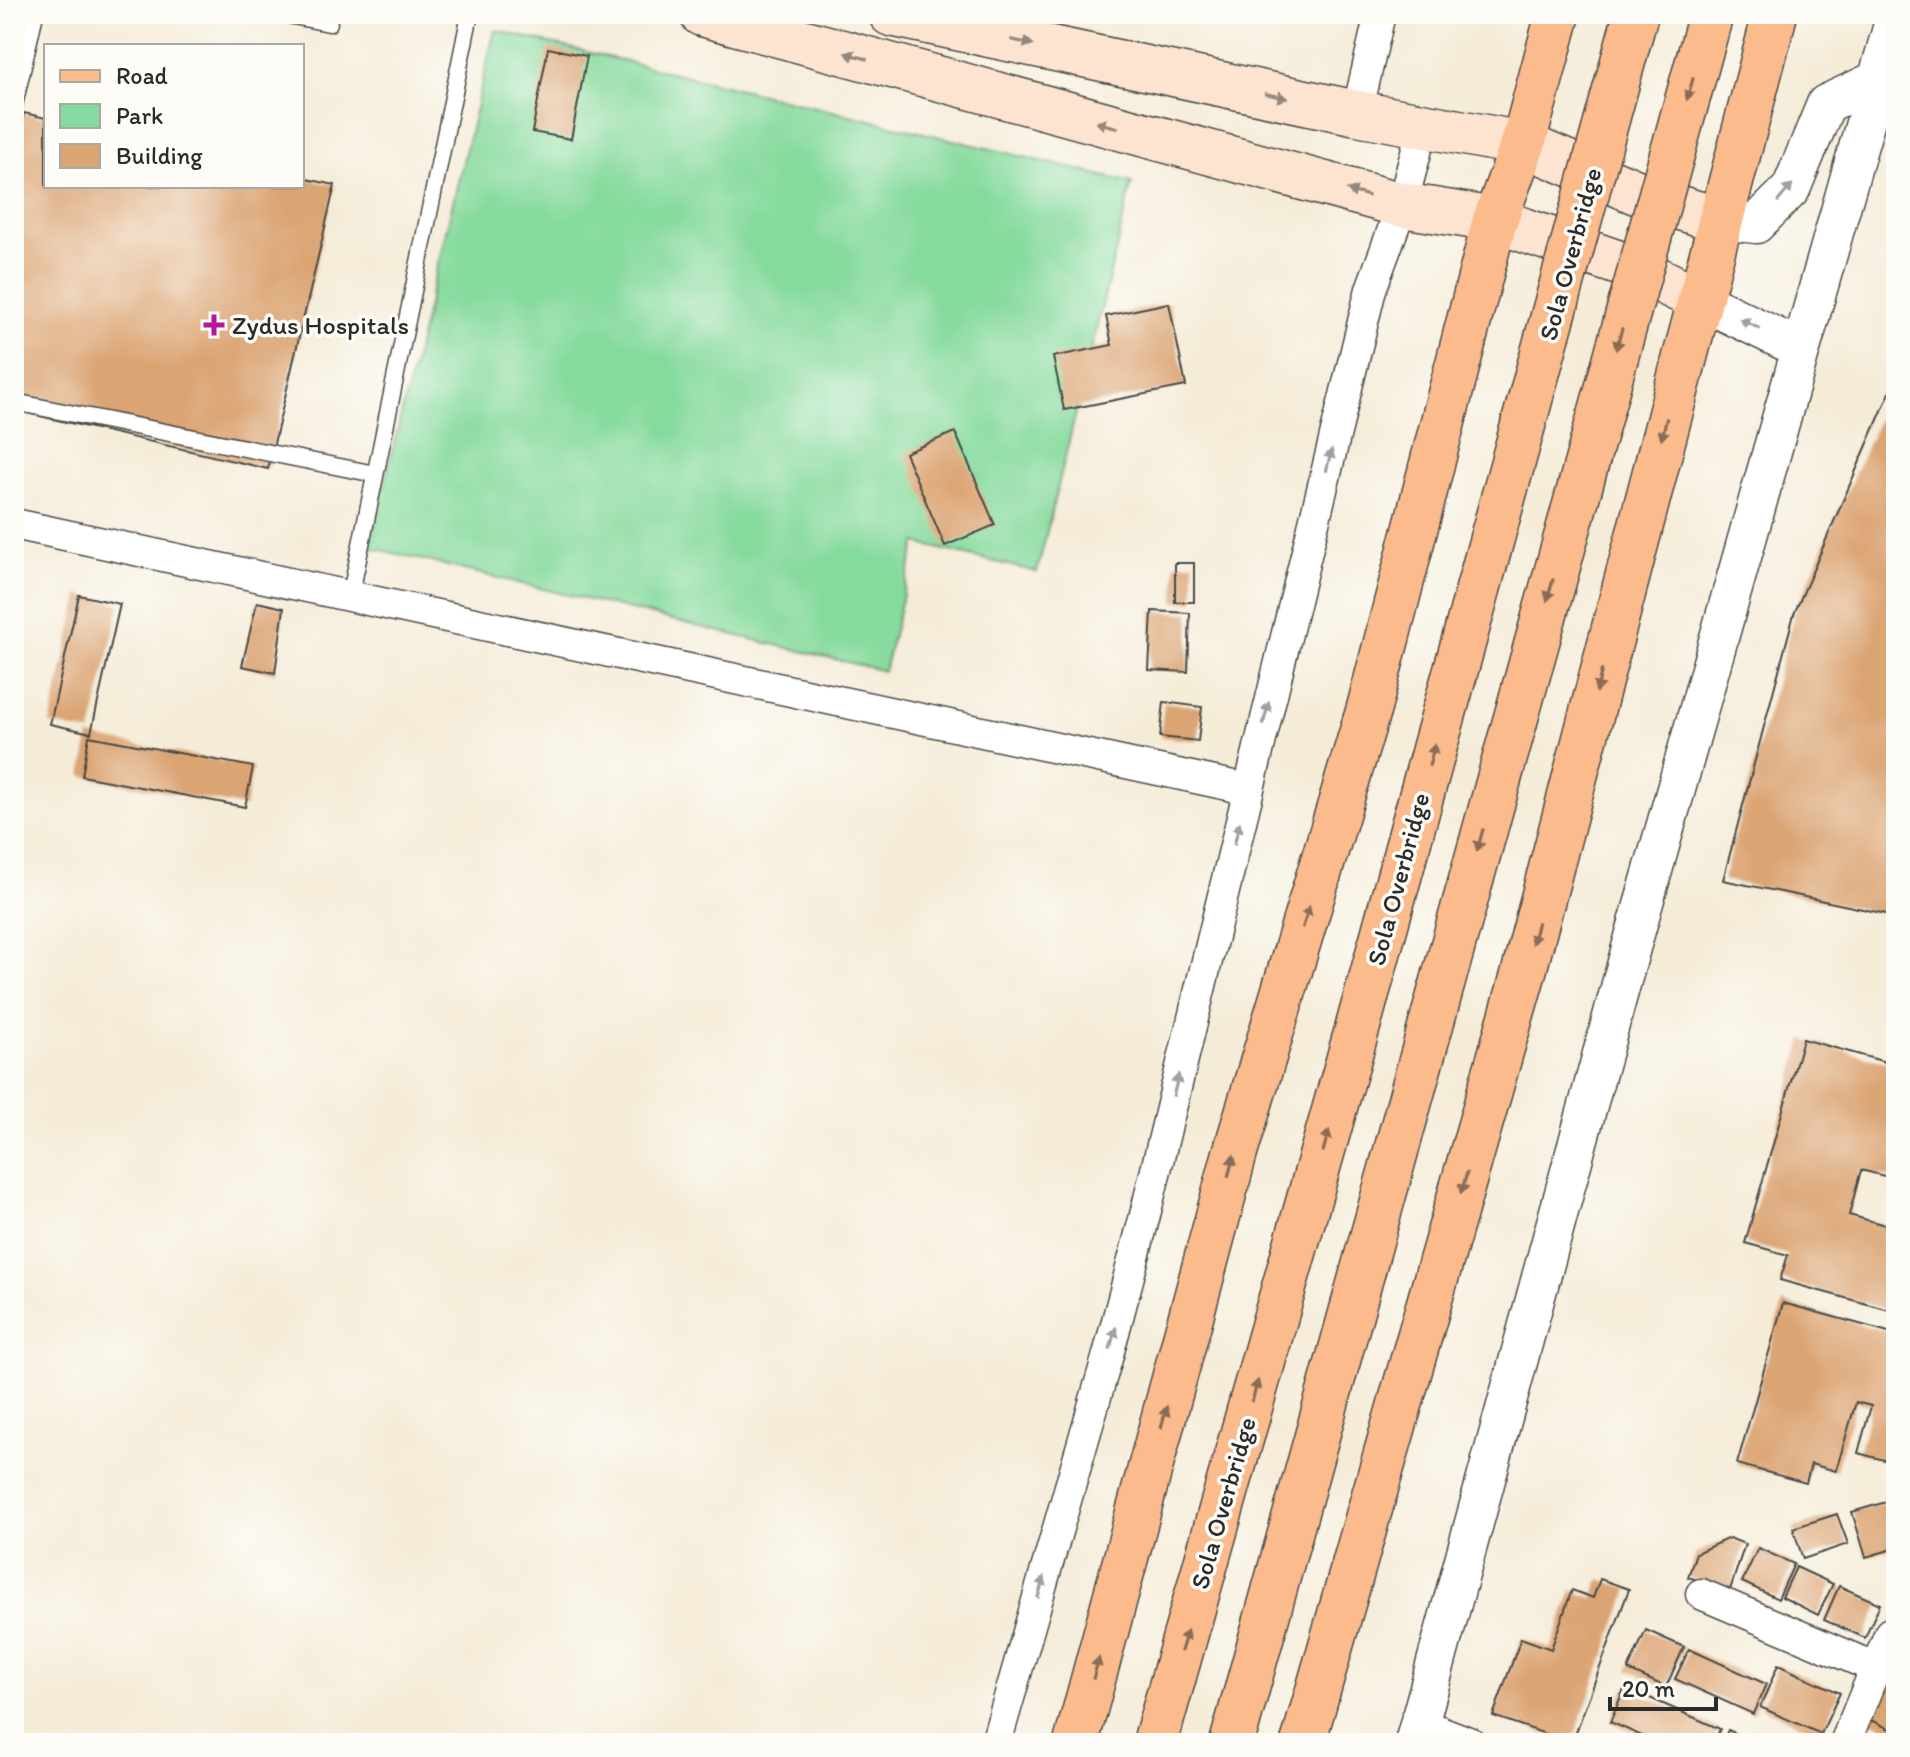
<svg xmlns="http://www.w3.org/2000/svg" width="1910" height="1757" viewBox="0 0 1910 1757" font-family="Itim,sans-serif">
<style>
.green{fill:#85da9d;stroke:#588264;stroke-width:2}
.building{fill:#dba473}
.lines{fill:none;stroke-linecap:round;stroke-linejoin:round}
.service-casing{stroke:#494845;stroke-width:19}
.minor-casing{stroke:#494845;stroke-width:33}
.tertiary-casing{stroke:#494845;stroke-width:41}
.secondary-casing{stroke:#494845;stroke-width:47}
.primary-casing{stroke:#494845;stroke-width:47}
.service{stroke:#fff;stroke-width:16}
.minor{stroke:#fff;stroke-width:30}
.tertiary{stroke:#fff;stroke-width:38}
.secondary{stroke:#fde4d1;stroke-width:44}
.primary{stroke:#fbbb8c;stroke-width:44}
.trunk-bridge-casing{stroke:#494845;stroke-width:47;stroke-linecap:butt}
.trunk-bridge{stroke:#fbbb8c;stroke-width:44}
.oneway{fill:#94887e}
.oneway2{fill:#896c57}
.oneway3{fill:#a0a0a0}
.poi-dot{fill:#b5179e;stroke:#fdfcf7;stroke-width:3}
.labels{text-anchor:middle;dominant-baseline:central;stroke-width:7;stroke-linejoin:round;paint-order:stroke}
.street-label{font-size:26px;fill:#2b2b2b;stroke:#fdfcf7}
.poi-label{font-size:26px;fill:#2b2b2b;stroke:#fdfcf7;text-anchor:start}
</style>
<rect width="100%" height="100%" fill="#fdfcf7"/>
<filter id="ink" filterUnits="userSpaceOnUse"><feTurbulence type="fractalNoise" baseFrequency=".0125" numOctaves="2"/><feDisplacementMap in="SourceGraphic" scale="16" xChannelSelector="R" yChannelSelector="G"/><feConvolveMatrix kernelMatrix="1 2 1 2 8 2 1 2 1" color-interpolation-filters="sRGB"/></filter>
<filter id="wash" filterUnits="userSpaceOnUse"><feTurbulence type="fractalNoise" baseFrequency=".006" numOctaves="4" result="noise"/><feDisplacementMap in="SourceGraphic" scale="32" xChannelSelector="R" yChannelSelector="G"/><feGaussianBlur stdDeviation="1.8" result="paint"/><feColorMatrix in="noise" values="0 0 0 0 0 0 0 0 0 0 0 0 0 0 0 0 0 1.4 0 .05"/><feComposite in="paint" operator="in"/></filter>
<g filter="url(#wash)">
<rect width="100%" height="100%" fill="#f5ecd8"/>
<polygon class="green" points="495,30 1132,183 1037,572 916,543 884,671 369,547"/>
<g id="blocks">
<g class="building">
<polygon points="548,48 587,56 571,139 532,132"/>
<polygon points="24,113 46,118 46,186 302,186 302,178 335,185 268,469 14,410 14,156"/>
<polygon points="1169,303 1186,386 1064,410 1053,357 1112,345 1106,316"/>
<polygon points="1896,378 1896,916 1723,880 1794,614"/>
<polygon points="955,432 995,525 945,546 905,453"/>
<rect x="1175" y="563" width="19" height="39"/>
<polygon points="79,595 120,604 91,733 50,724"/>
<polygon points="257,602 284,608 275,673 242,666"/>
<polygon points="1152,611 1190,613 1188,672 1149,670"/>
<polygon points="1164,702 1202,707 1198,741 1160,737"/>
<polygon points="89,736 253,767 245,807 82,776"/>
<polygon points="1803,1039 1889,1063 1890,1059 1896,1060 1896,1179 1861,1170 1849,1215 1896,1228 1896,1312 1780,1280 1788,1255 1745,1243"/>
<polygon points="1783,1303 1896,1334 1896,1455 1884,1460 1858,1453 1871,1406 1856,1402 1836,1471 1811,1464 1806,1483 1737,1464"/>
<polygon points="1896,1499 1896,1548 1866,1557 1852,1512"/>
<polygon points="1837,1514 1848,1544 1803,1559 1793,1528"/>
<polygon points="1729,1538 1745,1544 1730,1590 1688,1577 1696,1553"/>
<polygon points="1758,1548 1794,1564 1778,1599 1742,1582"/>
<polygon points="1796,1567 1833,1584 1818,1615 1782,1597"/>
<polygon points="1600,1579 1629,1589 1572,1743 1493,1716 1521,1638 1551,1649 1572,1590 1593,1598"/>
<polygon points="1839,1586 1880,1604 1865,1638 1824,1620"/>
<polygon points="1646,1630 1684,1647 1666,1687 1628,1670"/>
<polygon points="1689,1649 1766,1684 1753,1714 1675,1679"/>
<polygon points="1778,1665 1840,1693 1821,1734 1760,1707"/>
<polygon points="1887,1674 1896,1678 1896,1732 1866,1718"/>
<polygon points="1625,1687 1720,1729 1714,1743 1658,1743 1610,1722"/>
<polygon points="1728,1730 1756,1743 1722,1743"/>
</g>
</g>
</g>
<g filter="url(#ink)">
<use href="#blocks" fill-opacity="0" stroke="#494845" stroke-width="2"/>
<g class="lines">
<g class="service-casing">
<g id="service">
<polyline points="283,14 329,23"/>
<polyline points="14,32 30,35"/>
<polyline points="14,105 35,14"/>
<polyline points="14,402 375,474"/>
<polyline points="350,598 470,14"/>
</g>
</g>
<g class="minor-casing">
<g id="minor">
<polyline points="1357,113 1380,14"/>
<polyline points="14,524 1247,789"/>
<polyline points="1701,1594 1876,1668"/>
<polyline points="1419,1723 1471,1743"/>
<polyline points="996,1743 1108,1355 1144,1219 1371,289 1402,205 1423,126"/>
<polyline points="1845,1743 1890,1633 1896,1635"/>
</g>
</g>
<g class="tertiary-casing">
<g id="tertiary">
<polyline points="1720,220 1756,224 1791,189 1826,104 1877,80"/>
<polyline points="1698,299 1801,349"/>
<polyline points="1414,1743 1629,955 1896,14"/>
</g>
</g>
<g class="secondary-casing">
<g id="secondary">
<polyline points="702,14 1402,205 1495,220 1639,270 1698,299"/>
<polyline points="891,14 1357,113 1523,144 1660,202 1720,220"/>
</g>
</g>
<g class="primary-casing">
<g id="primary">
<polyline points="1076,1743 1235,1153 1369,708 1495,220 1523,144 1558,14"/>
<polyline points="1303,1743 1523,975 1775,14"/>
</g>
</g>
<use href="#service" class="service"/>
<use href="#minor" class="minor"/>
<use href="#tertiary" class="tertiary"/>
<use href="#secondary" class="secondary"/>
<use href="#primary" class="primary"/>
<g class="trunk-bridge-casing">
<g id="trunk-bridge">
<polyline points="1155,1743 1360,1019 1636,14"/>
<polyline points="1232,1743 1711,14"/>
</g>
</g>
<use href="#trunk-bridge" class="trunk-bridge"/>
</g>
<defs><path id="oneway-solid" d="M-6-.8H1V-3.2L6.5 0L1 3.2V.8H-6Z" transform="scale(2)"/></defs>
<g class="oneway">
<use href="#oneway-solid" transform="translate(1022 42) rotate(12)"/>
<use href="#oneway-solid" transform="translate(856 56) rotate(-165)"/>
<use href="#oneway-solid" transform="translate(1276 96) rotate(12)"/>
<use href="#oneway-solid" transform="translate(1107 125) rotate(-165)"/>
<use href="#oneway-solid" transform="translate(1358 193) rotate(-165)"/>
</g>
<g class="oneway2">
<use href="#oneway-solid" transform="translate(1690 89) rotate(106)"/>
<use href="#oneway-solid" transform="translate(1619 339) rotate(106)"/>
<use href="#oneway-solid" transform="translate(1664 429) rotate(104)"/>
<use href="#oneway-solid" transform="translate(1550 590) rotate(106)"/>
<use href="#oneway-solid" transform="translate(1599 681) rotate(104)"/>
<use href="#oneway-solid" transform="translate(1432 755) rotate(-75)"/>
<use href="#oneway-solid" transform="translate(1480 840) rotate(106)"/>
<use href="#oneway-solid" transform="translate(1306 917) rotate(-73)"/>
<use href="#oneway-solid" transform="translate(1535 933) rotate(104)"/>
<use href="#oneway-solid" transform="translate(1326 1141) rotate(-74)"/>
<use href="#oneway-solid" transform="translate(1231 1166) rotate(-75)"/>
<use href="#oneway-solid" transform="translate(1464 1183) rotate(106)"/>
<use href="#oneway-solid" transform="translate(1255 1391) rotate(-74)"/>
<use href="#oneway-solid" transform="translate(1164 1417) rotate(-75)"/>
<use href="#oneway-solid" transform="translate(1184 1641) rotate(-74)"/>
<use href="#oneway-solid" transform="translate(1096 1668) rotate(-75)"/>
</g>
<g class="oneway3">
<use href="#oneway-solid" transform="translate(1785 193) rotate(-50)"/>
<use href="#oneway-solid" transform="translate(1750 324) rotate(-154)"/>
<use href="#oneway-solid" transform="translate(1329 460) rotate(-76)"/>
<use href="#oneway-solid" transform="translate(1266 713) rotate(-76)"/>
<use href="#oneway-solid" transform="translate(1237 833) rotate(-76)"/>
<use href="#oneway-solid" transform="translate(1176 1085) rotate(-76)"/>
<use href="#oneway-solid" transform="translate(1113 1338) rotate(-75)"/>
<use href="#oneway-solid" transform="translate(1041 1587) rotate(-74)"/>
</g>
</g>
<path class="poi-dot" d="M210 313h8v8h8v8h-8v8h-8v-8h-8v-8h8z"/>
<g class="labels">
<g class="street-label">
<text transform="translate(1570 254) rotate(-75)">Sola Overbridge</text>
<text transform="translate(1398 879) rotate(-75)">Sola Overbridge</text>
<text transform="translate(1223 1503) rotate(-74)">Sola Overbridge</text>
</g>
<g class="poi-label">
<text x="232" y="325">Zydus Hospitals</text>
</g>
</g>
<rect width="1910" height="1757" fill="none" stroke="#fdfcf7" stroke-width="48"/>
<rect x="44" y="44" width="260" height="144" fill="#fdfcf7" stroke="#a9a8a5" stroke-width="2"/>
<rect x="60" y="70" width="40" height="12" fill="#fbbb8c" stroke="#a9a8a5" stroke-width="2"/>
<text x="116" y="84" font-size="24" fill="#2b2b2b">Road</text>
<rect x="60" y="104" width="40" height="24" fill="#85da9d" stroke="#a9a8a5" stroke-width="2"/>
<text x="116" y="124" font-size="24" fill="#2b2b2b">Park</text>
<rect x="60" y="144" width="40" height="24" fill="#dba473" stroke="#a9a8a5" stroke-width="2"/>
<text x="116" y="164" font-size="24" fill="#2b2b2b">Building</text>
<path d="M1610 1697v12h106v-12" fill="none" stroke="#2b2b2b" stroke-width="4"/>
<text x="1622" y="1697" font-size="24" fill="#2b2b2b" stroke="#fdfcf7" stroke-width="6" paint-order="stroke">20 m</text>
</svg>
